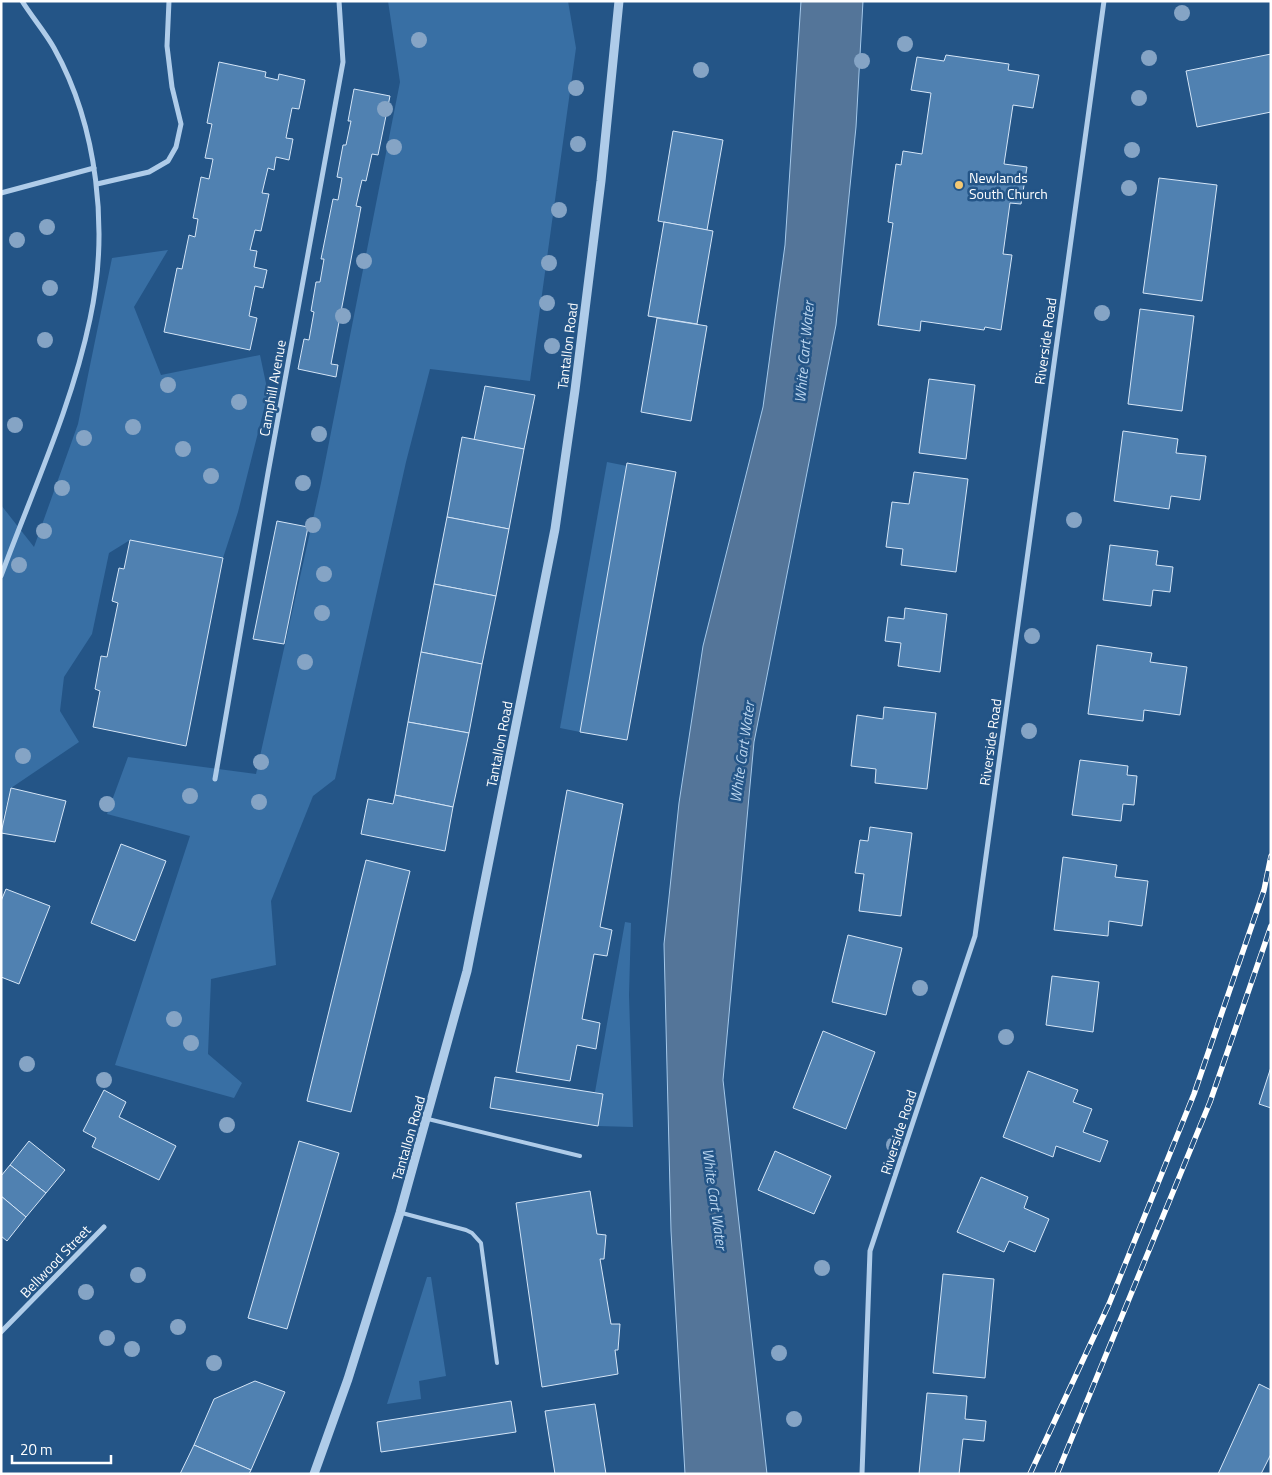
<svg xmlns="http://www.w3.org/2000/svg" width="1272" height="1475" viewBox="0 0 1272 1475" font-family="'Titillium Web',sans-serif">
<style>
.green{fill:#386fa4}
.water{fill:#547599;stroke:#a4c8ea}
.building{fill:#5081b1;stroke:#d4e5f7}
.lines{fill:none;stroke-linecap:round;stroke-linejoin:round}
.service{stroke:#afcce9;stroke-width:4}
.minor{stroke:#afcce9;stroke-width:5}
.tertiary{stroke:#afcce9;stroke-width:9}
.rail-casing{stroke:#fff;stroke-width:5.5}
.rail{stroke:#245587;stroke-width:4;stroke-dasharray:11;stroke-linecap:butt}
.tree{fill:#85a4c5}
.poi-dot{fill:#f4c873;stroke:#245587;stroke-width:2}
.labels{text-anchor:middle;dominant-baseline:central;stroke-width:5;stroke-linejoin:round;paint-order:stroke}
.poi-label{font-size:14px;fill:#fff;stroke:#245587;text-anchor:start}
.street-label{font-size:14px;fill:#fff;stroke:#245587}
.water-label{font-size:15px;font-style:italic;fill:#bbd6f0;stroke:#245587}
</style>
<rect width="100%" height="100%" fill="#245587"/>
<g class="green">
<polygon points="388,1 568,1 576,48 530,381 430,369 406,462 335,779 313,796 271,901 276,965 211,979 208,1054 242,1083 234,1098 115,1065 190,836 107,814 128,757 256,774 321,483 400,82"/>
<polygon points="168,250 134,307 161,375 260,355 268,393 238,512 223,558 130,540 109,553 92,634 64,677 60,711 79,742 11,788 1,825 1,505 34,547 78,424 112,258"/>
<polygon points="607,462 627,466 580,732 560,728"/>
<polygon points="625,922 631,923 629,995 633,1127 598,1126 602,1094 595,1092"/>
<polygon points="427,1277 431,1277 446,1376 419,1381 421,1399 387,1404"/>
</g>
<polygon class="water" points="801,1 863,1 856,127 836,325 754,742 723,1080 767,1474 685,1474 671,1231 664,944 679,803 703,646 763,407 785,245"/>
<g class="building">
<polygon points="1271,54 1271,112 1197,127 1186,71"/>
<polygon points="946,55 1009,64 1008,70 1039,75 1033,108 1013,105 1004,164 1027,167 1021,204 1010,203 1003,254 1012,255 1001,330 985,327 984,330 921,321 920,331 878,325 893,223 888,222 896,164 901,165 903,151 922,154 931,93 911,90 917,57 944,61"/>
<polygon points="219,62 266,72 265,77 278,80 279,74 305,80 299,109 292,108 286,138 293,139 289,160 276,157 274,170 268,168 262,193 269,194 261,231 255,230 250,250 257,251 254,267 267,270 263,288 255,286 249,316 257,318 250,350 164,332 177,268 182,269 189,235 195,237 198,219 193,218 201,177 209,179 213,159 205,158 212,124 207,123"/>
<polygon points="354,89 390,96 378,155 372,154 366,181 362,180 356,206 361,207 331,364 338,365 336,377 298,369 304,339 309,340 314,312 311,311 316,282 320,282 324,259 321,259 333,199 338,200 342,178 337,177 343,145 346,145 351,121 348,121"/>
<polygon points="673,131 723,140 707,230 658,221"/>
<polygon points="1159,178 1217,185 1202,301 1143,293"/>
<polygon points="664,222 713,231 697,324 648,316"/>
<polygon points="1140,309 1194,316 1182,411 1128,404"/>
<polygon points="657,318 707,326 691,421 641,412"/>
<polygon points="929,379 975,385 966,459 919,453"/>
<polygon points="485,386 535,395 524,449 474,440"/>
<polygon points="1123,431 1178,439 1176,453 1206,456 1200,500 1171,496 1169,509 1114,501"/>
<polygon points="462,437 524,449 509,529 447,517"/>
<polygon points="627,463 676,472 627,740 580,732"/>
<polygon points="914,472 968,479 956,572 901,565 903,549 886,547 892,502 909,504"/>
<polygon points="447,517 509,529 496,596 434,584"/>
<polygon points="277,521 308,527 284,644 253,639"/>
<polygon points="130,540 223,558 186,746 93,727 100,691 95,689 101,656 107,657 118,603 112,601 119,568 124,569"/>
<polygon points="1110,545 1158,551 1156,565 1173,567 1170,592 1153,590 1151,606 1103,600"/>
<polygon points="434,584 496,596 482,664 421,652"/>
<polygon points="905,608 947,614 940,672 898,666 901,643 885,641 888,617 904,619"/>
<polygon points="1097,645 1152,653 1150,662 1187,667 1180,715 1144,710 1143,721 1088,714"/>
<polygon points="421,652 482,664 469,733 408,722"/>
<polygon points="884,707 936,713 927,789 875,783 876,769 851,766 857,715 883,719"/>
<polygon points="408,722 469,733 453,807 395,795"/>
<polygon points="1080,760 1128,766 1127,775 1137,776 1134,805 1123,804 1121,821 1072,815"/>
<polygon points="11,788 66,801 55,842 1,833"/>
<polygon points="567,790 623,804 600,927 612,930 607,956 594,954 582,1019 600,1023 596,1049 577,1045 570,1081 516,1072"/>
<polygon points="395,795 453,807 445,851 361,834 368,799 393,804"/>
<polygon points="870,827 912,833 901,916 859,911 864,874 855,873 860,840 868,841"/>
<polygon points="121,844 166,861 135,941 91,923"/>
<polygon points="1063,857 1117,865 1115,877 1148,881 1142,926 1109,921 1108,936 1054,930"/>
<polygon points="366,860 410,871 351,1112 307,1101"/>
<polygon points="6,889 50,906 19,984 1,977 1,901"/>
<polygon points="848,935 902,948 886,1015 832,1002"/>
<polygon points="1052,976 1099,982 1093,1032 1046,1025"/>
<polygon points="823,1031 875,1052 846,1129 793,1108"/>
<polygon points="1271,1067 1271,1108 1259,1104"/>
<polygon points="1028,1071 1078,1090 1073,1102 1092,1109 1083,1132 1108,1141 1100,1162 1056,1146 1053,1157 1003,1137"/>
<polygon points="495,1077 603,1094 598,1126 490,1108"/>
<polygon points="104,1090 126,1102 119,1117 176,1146 159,1180 92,1147 96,1138 83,1131"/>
<polygon points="29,1141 65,1170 46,1193 10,1165"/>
<polygon points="299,1141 339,1153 287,1329 248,1318"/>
<polygon points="775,1151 831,1176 814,1214 758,1190"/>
<polygon points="10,1165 46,1193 26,1217 1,1196 1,1176"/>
<polygon points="981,1177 1028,1197 1024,1208 1049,1219 1035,1252 1009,1241 1004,1252 957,1232"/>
<polygon points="590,1191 597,1234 606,1235 604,1259 600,1259 611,1324 620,1324 618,1350 615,1350 618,1374 542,1387 516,1203"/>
<polygon points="1,1196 26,1217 7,1241 1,1236"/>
<polygon points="943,1274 994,1279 985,1378 933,1373"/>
<polygon points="255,1381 285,1392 251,1470 194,1445 214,1399"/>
<polygon points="1259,1384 1271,1390 1271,1454 1261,1474 1218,1474"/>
<polygon points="927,1393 967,1396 965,1419 986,1421 984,1441 963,1439 959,1474 919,1474"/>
<polygon points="511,1401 516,1432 381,1452 377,1422"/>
<polygon points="595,1404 606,1474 555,1474 545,1411"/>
<polygon points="194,1445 251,1470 249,1474 180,1474"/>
</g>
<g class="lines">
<g class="service">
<polyline points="428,1119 580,1156"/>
<polyline points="402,1213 466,1230 472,1233 481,1243 497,1363"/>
</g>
<g class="minor">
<polyline points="97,184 149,172 168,161 176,147 181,124 172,87 167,46 169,1"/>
<polyline points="1,193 94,168"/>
<path d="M1 576C32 492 72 406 90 319 109 231 98 127 54 48 45 32 32 17 22 1"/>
<polyline points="215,779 268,473 343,62 339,1"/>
<polyline points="1,1332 104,1227"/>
<polyline points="862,1474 870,1251 975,936 1104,1"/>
</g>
<polyline class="tertiary" points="314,1474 348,1379 400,1213 467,971 555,529 575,390 601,181 619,1"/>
<g class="rail-casing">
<g id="rail">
<polyline points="1030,1474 1109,1304 1194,1094 1264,890 1271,856"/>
<polyline points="1057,1474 1210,1102 1271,926"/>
</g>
</g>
<use href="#rail" class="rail"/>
</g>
<g class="tree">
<circle cx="1182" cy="13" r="8"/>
<circle cx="419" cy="40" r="8"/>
<circle cx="905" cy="44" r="8"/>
<circle cx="1149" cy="58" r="8"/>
<circle cx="862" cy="61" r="8"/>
<circle cx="701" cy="70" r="8"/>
<circle cx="576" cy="88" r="8"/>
<circle cx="1139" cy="98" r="8"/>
<circle cx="385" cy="109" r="8"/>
<circle cx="578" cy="144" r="8"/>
<circle cx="394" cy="147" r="8"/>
<circle cx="1132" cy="150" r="8"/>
<circle cx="1129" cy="188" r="8"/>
<circle cx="559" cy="210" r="8"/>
<circle cx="47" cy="227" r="8"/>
<circle cx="17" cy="240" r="8"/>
<circle cx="364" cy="261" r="8"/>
<circle cx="549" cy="263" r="8"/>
<circle cx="50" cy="288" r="8"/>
<circle cx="547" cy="303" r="8"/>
<circle cx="1102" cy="313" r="8"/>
<circle cx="343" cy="316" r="8"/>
<circle cx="45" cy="340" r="8"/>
<circle cx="552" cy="346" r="8"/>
<circle cx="168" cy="385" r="8"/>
<circle cx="239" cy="402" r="8"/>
<circle cx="15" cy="425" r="8"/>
<circle cx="133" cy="427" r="8"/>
<circle cx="319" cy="434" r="8"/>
<circle cx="84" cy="438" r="8"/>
<circle cx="183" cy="449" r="8"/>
<circle cx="211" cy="476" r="8"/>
<circle cx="303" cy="483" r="8"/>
<circle cx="62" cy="488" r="8"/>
<circle cx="1074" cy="520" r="8"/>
<circle cx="313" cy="525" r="8"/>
<circle cx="44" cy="531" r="8"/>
<circle cx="19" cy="565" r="8"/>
<circle cx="324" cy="574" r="8"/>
<circle cx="322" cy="613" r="8"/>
<circle cx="1032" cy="636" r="8"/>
<circle cx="305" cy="662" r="8"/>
<circle cx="1029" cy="731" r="8"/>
<circle cx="23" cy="756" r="8"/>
<circle cx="261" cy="762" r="8"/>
<circle cx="190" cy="796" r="8"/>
<circle cx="259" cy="802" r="8"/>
<circle cx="107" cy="804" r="8"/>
<circle cx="920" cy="988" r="8"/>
<circle cx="174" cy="1019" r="8"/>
<circle cx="1006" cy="1037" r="8"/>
<circle cx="191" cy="1043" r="8"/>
<circle cx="27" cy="1064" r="8"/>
<circle cx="104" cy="1080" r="8"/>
<circle cx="227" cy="1125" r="8"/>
<circle cx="894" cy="1145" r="8"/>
<circle cx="822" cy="1268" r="8"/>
<circle cx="138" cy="1275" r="8"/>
<circle cx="86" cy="1292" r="8"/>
<circle cx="178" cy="1327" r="8"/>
<circle cx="107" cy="1338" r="8"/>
<circle cx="132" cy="1349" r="8"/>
<circle cx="779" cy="1353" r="8"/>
<circle cx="214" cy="1363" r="8"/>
<circle cx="794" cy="1419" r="8"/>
</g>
<circle class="poi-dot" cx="959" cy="185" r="5"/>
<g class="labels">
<g class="poi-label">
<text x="969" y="177">Newlands<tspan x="969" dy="16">South Church</tspan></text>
</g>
<g class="street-label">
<text transform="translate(1045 341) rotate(-82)">Riverside Road</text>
<text transform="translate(567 346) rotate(-83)">Tantallon Road</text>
<text transform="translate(272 388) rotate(-80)">Camphill Avenue</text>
<text transform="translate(990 742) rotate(-82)">Riverside Road</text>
<text transform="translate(499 744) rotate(-79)">Tantallon Road</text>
<text transform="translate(898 1132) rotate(-72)">Riverside Road</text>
<text transform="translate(408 1138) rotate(-74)">Tantallon Road</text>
<text transform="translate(55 1261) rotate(-46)">Bellwood Street</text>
</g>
<g class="water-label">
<text transform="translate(804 352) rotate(-85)">White Cart Water</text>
<text transform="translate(742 752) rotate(-82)">White Cart Water</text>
<text transform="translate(715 1199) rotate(82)">White Cart Water</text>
</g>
</g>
<rect width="1272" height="1475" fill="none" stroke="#ffffff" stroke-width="5"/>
<path d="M12 1455v8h99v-8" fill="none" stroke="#ffffff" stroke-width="2.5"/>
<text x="20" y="1455" font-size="15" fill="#ffffff" stroke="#245587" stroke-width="4" paint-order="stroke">20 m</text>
</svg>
